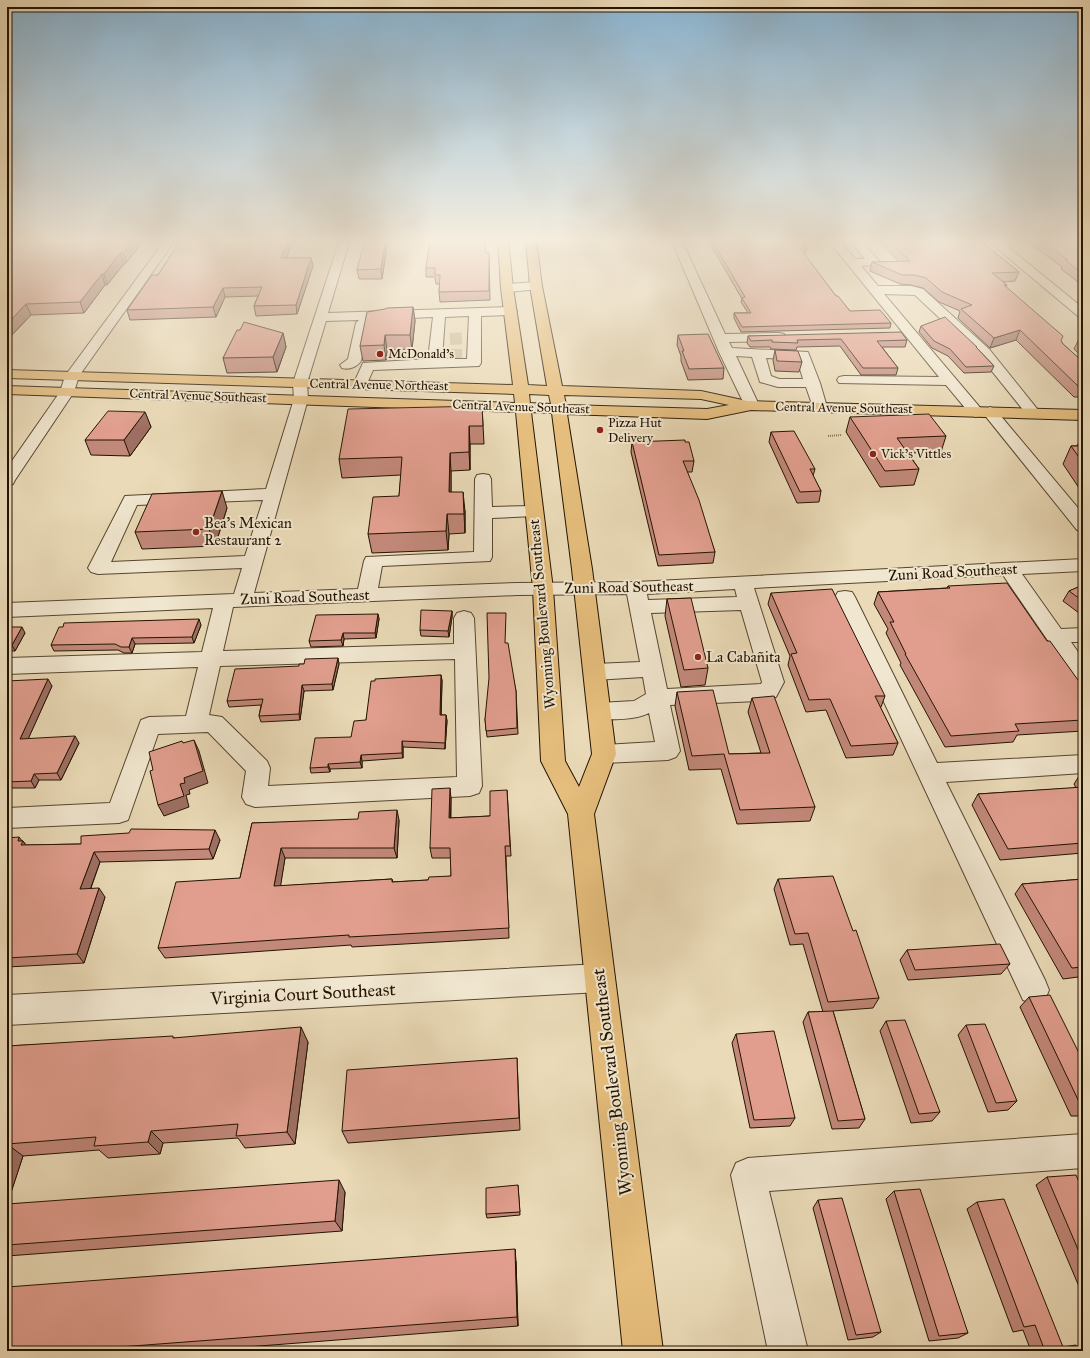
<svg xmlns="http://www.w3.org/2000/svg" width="1090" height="1358" viewBox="0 0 1090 1358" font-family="'IM FELL Great Primer',serif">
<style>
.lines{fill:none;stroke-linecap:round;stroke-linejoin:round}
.minor-tunnel{stroke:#ccbc9c;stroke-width:12;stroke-dasharray:12 6;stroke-linecap:butt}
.minor-casing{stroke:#56452e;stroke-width:2}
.major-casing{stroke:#241301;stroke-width:2}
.path{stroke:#241301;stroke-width:2;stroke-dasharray:0.5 1.5;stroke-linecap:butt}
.minor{fill:#f1e7d0;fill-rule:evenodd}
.major{fill:#e5bd7c;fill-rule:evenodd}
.wall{fill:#c2887a;stroke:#241301}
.shaded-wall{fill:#9e6f63;stroke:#241301}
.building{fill:#e19e8e;stroke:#241301}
.poi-dot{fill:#8f2418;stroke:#f1e7d0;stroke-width:1.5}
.labels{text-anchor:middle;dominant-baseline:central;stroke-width:4;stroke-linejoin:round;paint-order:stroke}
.far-poi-label{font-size:13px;fill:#241301;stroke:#f1e7d0;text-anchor:start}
.far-street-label{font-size:13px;fill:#241301;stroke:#f1e7d0}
.poi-label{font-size:15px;fill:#241301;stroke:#f1e7d0;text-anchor:start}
.street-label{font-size:15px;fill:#241301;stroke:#f1e7d0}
.near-street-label{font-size:18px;fill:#241301;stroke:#f1e7d0}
</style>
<rect width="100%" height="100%" fill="#eadab7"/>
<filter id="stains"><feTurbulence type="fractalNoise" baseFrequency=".005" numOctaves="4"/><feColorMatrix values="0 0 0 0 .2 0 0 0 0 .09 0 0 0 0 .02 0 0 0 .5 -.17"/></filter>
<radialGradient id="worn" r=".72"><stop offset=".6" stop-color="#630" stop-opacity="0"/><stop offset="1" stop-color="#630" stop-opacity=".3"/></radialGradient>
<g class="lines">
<g class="minor-tunnel">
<polyline points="450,339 465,338"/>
<polyline points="450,355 465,355"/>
</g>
<g class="minor-casing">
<g id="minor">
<polygon points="166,239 176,239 79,376 74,392 15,480 13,484 7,485 7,468 60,392 65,376"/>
<path d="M340 239H350L328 313 511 307 517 311 511 315 481 316V363L479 366 373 370 365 388H355L353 385 363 363 428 359 433 317 388 319 387 322 368 325 361 361C357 367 349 370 342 368L340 365 348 359 356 323 359 320 326 321 307 383 308 399 254 593 358 589 364 561 366 557 474 552 475 479 477 475 483 474 489 475 491 479 492 507 534 506 540 507 543 511 540 515 534 516 492 518V557L490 561 382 566 378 588 517 583 636 582 1083 559V571L1022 574 1061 629 1083 628V642H1071L1083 659V683L1075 680 1003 575 754 588 784 682 776 697 758 701 670 705 680 751 676 757 668 760 604 763 596 760 592 754 596 748 604 745 655 742 649 713C637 720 604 721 591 717L588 711 591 705 599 703 634 701 646 694 643 677 595 680 587 677 584 672 587 667 595 664 640 662 627 594 517 595 233 607 223 651 454 644V618L457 613 464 611 471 613 474 618 482 786 479 793 470 796 255 807 246 804 242 797 246 771 208 732 158 734 128 820 119 823 7 828V808L110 803 141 720 149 717 186 716 198 667 7 674V658L202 652 213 608 7 617V603L234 594 242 568 98 574 91 572 88 568 125 496 266 489 294 399 293 383ZM469 316 467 359H442L445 317ZM263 500 245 556 111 562 137 505ZM735 589 737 597 648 600 647 594ZM741 610 762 682 761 684 667 689 651 613ZM455 659 457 777 268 786 270 768 267 761 222 717 209 715 220 666Z"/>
<path d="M671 239H681L725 334 779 333 784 334 786 337 784 340 779 341 729 342 732 348 808 352 820 383 827 407 824 410H814L806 387H778L760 382 752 357 736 356 759 405 756 408H746L719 352ZM766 358 797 359 803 379H779L771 376Z"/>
<polygon points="827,239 838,239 855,259 865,259 848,239 859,239 880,262 874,265 861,266 878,286 911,286 923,289 989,349 1038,410 1041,413 1038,416 1028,416 979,355 915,295 884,294 983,411 990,407 995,409 1083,514 1083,531 1077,530 983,413 976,417 971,415 946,385 839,383 837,380 839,377 844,376 939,377"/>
<polygon points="986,239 998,239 1083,308 1083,318 1079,317"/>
<polygon points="536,282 542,286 540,289 507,292 501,288 507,284"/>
<polygon points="845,591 852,592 855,597 937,763 1083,755 1083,773 946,782 1045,980 1049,990 1045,1000 1034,1004 1023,1000 835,597 838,592"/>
<polygon points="600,964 610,968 615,978 610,988 600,992 7,1025 7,995"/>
<polygon points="1083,1134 1083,1168 769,1191 808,1351 768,1351 731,1175 736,1163 748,1158"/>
</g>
</g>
<g class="major-casing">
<path id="major" d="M498 239H508L513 288 528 385 547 386 530 286 526 239H536L542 286 562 386 701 391 747 401 1083 410V420L751 410 707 419 567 414 592 569 616 754 594 814 663 1351H623L568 814 541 761 533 589 516 412 7 394V386L515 403 514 394 7 378V370L513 385 501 288ZM529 394 549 395 551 404 530 403ZM564 395 701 399 729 405 707 409 566 405ZM531 412 552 413 572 569 592 754 579 787 565 761 553 589Z"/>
</g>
<polyline class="path" points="828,436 841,435"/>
<use href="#minor" class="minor"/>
<use href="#major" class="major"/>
</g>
<g class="wall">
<polygon points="7,239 145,239 126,263 124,264 107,285 105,285 84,313 31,315 7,340"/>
<polygon points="181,239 294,239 286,258 311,258 313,266 297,314 256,316 254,306 258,296 225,297 216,317 130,320 127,310 158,275"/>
<polygon points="367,239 388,239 382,279 359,279 357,270"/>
<polygon points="708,239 800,239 807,248 806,253 803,253 836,296 850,311 891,323 890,328 741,332 734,318 734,313 748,313 741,302 742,299 708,240"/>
<polygon points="877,239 978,239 1019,272 1015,281 1003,282 1007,285 1006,287 1061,341 1063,344 1082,361 1083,361 1083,397 1074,397 1016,340 990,348 958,318 960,311 939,302 923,288 911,285 900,284 870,271 872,262 899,262"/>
<polygon points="1024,239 1083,239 1083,286 1061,269 1062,267"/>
<polygon points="486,253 489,253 490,300 440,302 439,292 440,284 436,284 435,277 426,277 426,268"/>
<polygon points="413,307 415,321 412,349 387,350 386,360 363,361 360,346"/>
<polygon points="921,326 977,348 994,366 991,372 964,373 948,356 932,348 919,332"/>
<polygon points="283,333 286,347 277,372 227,373 223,358"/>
<polygon points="678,335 724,368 723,379 688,380 681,361 681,356 677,345"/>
<polygon points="748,336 907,340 905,347 882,347 898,368 896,375 861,375 840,346 797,347 796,350 771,349 770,347 750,347 747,343"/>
<polygon points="1083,338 1083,358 1074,349 1079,339"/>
<polygon points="775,350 802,362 799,372 775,371 773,360"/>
<polygon points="482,406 484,444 470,444 470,470 451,471 451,492 465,511 465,533 449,534 448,550 372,553 368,534 399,496 401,475 342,478 339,459"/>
<polygon points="145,412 151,427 130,456 91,455 85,440"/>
<polygon points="850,417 946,436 941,452 908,453 919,469 914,485 880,487 846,432"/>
<polygon points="771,432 815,469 813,476 821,491 819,502 797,503 769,442"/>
<polygon points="1080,440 1083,440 1083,494 1063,464 1071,446 1077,446"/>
<polygon points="632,442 694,461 692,472 687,472 715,552 713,563 658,566 631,452"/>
<polygon points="227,508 215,546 142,549 135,532"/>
<polygon points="1083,585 1083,616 1063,601 1069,591"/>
<polygon points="948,586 1047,641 1083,687 1083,731 1017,735 1013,742 945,747 900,665 901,663 886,633 888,629 874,604 878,592 947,588"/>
<polygon points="771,593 885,696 881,707 880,707 898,743 893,755 846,758 826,710 806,712 788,665 790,656 768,604"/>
<polygon points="667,599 708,668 705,685 681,687 665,616"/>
<polygon points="452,611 452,617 449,637 421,636 420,630"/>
<polygon points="378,614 379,619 376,638 344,639 343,646 311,647 309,641"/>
<polygon points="201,625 194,643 135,644 132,653 124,653 118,650 54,651 51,645"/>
<polygon points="7,627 25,633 15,651 7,651"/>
<polygon points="506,643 516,691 518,734 487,737 485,719"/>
<polygon points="339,664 333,690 304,691 300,720 261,722 259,716 261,705 229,707 227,701"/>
<polygon points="441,675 442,681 441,715 446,715 447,721 445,749 403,747 403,758 362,761 362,768 330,769 330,772 311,773 310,768 351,737 366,720 375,681"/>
<polygon points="7,681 52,686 28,739 79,743 61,780 39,780 35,788 10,788 8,792 7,792"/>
<polygon points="677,692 729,754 761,753 748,712 752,698 815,807 810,821 737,824 721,769 689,770 675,706"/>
<polygon points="1081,773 1083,773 1083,853 1000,860 972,805 978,794 1076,788 1074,784"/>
<polygon points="507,790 511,856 506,856 509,938 352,947 351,945 165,958 158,948 240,878 252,823 399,820 397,858 285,858 280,886 392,879 393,882 428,880 451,876 451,858 432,858 430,848 451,798 451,818 490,816"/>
<polygon points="7,838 23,841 26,845 81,844 220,840 213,859 100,862 91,888 105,897 84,963 7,967"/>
<polygon points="778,879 853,931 879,998 873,1008 833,1011 865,1119 859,1128 832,1129 803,1022 808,1012 823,1012 803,944 790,945 774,889"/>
<polygon points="1083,879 1083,988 1078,977 1063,979 1015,894 1022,884"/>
<polygon points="907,950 1010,964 1001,974 908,980 900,960"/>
<polygon points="1029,997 1083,1061 1083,1116 1071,1116 1020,1007"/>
<polygon points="886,1021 940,1112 932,1121 911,1123 880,1031"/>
<polygon points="966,1025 1017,1101 1008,1110 988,1112 958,1035"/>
<polygon points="736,1034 795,1118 790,1126 750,1128 732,1043"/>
<polygon points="174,1038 308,1042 295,1144 245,1148 238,1138 163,1143 160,1154 108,1158 99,1150 23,1156 7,1204 345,1192 342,1231 7,1256 7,1046"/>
<polygon points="517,1058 520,1130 348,1143 342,1131"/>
<polygon points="1047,1177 1083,1191 1083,1296 1036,1185"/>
<polygon points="518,1185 520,1215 487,1218 486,1214"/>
<polygon points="894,1191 968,1333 958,1338 929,1341 886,1199"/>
<polygon points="818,1200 881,1332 873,1337 848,1340 813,1208"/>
<polygon points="977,1202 1063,1347 1078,1351 1031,1351 1023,1330 1013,1332 967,1209"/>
<polygon points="516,1261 518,1326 195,1351 7,1351"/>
</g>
<g class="shaded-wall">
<polygon points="134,239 145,239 126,263 123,253"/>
<polygon points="289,239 294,239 283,267 281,258"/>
<polygon points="386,239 388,239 382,279 381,269"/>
<polygon points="120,253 124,264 107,285 104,274"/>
<polygon points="311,258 313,266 297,314 296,305"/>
<polygon points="102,274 105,285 84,313 80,302"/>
<polygon points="223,288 225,297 216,317 213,307"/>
<polygon points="26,304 31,315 7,340 7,324"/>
<polygon points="413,307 415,321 412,349 410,335"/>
<polygon points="1020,330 1016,340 990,348 994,338"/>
<polygon points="283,333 286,347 277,372 273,357"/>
<polygon points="385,335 387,350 386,360 384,345"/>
<polygon points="145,412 151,427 130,456 124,440"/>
<polygon points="469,426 470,444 470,470 469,452"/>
<polygon points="450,453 451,471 451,511 449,492"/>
<polygon points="222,491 227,508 215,546 209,529"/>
<polygon points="463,492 465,511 465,533 464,514"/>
<polygon points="447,514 449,534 448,550 446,531"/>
<polygon points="452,611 452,617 449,637 448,631"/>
<polygon points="378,614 379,619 376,638 375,633"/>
<polygon points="199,619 201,625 194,643 192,637"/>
<polygon points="22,627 25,633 15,651 12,645"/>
<polygon points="343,633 344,639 343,646 341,640"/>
<polygon points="132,638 135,644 132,653 129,647"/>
<polygon points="338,658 339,664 333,690 332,684"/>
<polygon points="441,675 442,681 441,721 440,715"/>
<polygon points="48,679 52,686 25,746 20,739"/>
<polygon points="302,685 304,691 300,720 299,714"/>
<polygon points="446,715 447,721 445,749 445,743"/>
<polygon points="75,736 79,743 61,780 57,773"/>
<polygon points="194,740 199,751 208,783 189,790 190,794 186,795 189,807 164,816 158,805 180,784 184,778"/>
<polygon points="402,741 403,747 403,758 402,753"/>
<polygon points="361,755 362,761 362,768 360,762"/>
<polygon points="328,764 330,769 330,772 328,767"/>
<polygon points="34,774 39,780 35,788 31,781"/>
<polygon points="7,783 10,788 8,792 7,791"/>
<polygon points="450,788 451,798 450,829 449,818"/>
<polygon points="397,810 399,820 397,858 394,848"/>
<polygon points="215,830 220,840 213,859 209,849"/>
<polygon points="19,837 23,842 23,841 30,851 25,850 18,841"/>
<polygon points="281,848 285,858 279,896 274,886"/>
<polygon points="94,852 100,862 87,898 80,889"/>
<polygon points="99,888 105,897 84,963 77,954"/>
<polygon points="301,1027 308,1042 295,1144 287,1132"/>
<polygon points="151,1131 163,1143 160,1154 148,1142"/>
<polygon points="7,1144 23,1156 7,1205"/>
<polygon points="339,1180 345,1192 342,1231 335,1221"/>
<polygon points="515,1249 516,1261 518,1326 517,1317"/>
</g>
<g class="building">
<polygon points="7,239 134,239 123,253 120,253 104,274 102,274 80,302 26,304 7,324"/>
<polygon points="181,239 289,239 281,258 311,258 296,305 254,306 262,287 223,288 213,307 127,310 152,275 158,275"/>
<polygon points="367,239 386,239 381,269 357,270 364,242 367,242"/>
<polygon points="430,239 485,239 486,253 489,253 489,291 439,292 440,275 435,275 435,268 426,268"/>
<polygon points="711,239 800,239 807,248 800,248 836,296 838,296 850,311 880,310 891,323 742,327 734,313 751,313 742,298 745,297"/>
<polygon points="888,239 978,239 1019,272 992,273 1007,285 1004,285 1063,336 1061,341 1063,344 1082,361 1083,361 1083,386 1079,387 1020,330 994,338 961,309 972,305 942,292 926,278 914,275 902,275 872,262 910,261"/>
<polygon points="1039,239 1083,239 1083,274 1065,260 1068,260"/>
<polygon points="413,307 410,335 385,335 384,345 360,346 367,312 385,309 387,308"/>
<polygon points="945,317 977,347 976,347 994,366 966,367 950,349 934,341 921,326"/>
<polygon points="244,322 283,333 273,357 223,358 237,330 240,330"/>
<polygon points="901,332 907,340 877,341 898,368 863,368 841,339 797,340 798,343 772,342 772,340 751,341 748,336"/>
<polygon points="708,334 724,368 689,369 682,351 684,351 678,335"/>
<polygon points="1083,338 1083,343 1079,339"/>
<polygon points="775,350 798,351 802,362 777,361"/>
<polygon points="482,406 483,426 469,426 469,452 450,453 449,492 463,492 464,514 447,514 446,531 368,534 373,497 399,496 402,457 339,459 348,409"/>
<polygon points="108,411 145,412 124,440 85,440"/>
<polygon points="929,414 946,436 897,438 919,469 885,471 850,417"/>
<polygon points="794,431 815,469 810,469 821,491 800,492 771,432"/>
<polygon points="685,440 685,442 689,442 694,461 683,461 699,500 715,552 659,555 632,442"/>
<polygon points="1071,446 1083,446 1083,463"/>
<polygon points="222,491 209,529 135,532 152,494"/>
<polygon points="1007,583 1047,641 1050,641 1083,687 1083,720 1015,724 1019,731 951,736 905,654 906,654 890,622 894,622 878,592 950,588 948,586"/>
<polygon points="1083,585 1083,601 1069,591"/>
<polygon points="832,589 885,696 875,696 898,743 851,746 830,699 809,700 791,654 797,653 771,593"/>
<polygon points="691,598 708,668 684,670 667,599"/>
<polygon points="421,610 452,611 448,631 420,630"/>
<polygon points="487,613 506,613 505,643 508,643 516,691 517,728 486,731 485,719 489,678"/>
<polygon points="378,614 375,633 343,633 341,640 309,641 316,615"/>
<polygon points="199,619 192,637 132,638 129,647 121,647 115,644 51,645 59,627 63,627 64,623"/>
<polygon points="7,627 22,627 12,645 7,646"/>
<polygon points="338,658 332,684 302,685 299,714 259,716 263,699 227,701 235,669 299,666 299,664 304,664 305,659"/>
<polygon points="441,675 440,715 446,715 445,743 402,741 402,753 361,755 360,762 328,764 328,767 310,768 315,738 351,737 354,721 366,720 371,681 375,681 375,679"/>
<polygon points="48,679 20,739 75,736 57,773 34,774 31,781 7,782 7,681"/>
<polygon points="713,690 729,754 770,753 752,698 774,696 815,807 740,810 724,754 692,756 677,692"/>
<polygon points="194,740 203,771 184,778 185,783 180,784 184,796 158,805 150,771 153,770 149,752 182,741 183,743"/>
<polygon points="1083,787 1083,843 1008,849 978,794"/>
<polygon points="450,788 449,818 490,816 490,791 507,790 510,846 505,846 509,928 349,937 349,935 158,948 176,882 240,878 252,823 358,819 359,812 397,810 394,848 281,848 274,886 392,879 392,882 428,880 429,877 451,876 450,848 430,848 432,789"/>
<polygon points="131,829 215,830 209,849 94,852 80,889 99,888 77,954 7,958 7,838 19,837 18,841 23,841 21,845 81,844 81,836 129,833"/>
<polygon points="833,876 853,931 856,930 879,998 828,1002 808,933 795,934 778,879"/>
<polygon points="1083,879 1083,967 1072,968 1022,884"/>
<polygon points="1000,944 1010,964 915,970 907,950"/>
<polygon points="1050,995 1083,1061 1083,1107 1082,1108 1029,997"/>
<polygon points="833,1011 865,1119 838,1121 808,1012"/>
<polygon points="905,1020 940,1112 919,1114 886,1021"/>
<polygon points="985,1024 1017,1101 996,1103 966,1025"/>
<polygon points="301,1027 287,1132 236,1136 238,1124 151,1131 148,1142 94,1146 96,1137 7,1144 7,1046 105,1040 173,1036 173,1038"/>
<polygon points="774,1031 795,1118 754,1120 736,1034"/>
<polygon points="517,1058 519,1118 342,1131 347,1070"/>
<polygon points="1076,1175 1083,1191 1083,1261 1047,1177"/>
<polygon points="339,1180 335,1221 7,1245 7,1204"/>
<polygon points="518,1185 520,1212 486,1214 486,1188"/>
<polygon points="920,1189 968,1333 939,1336 894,1191"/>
<polygon points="842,1198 881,1332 856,1335 818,1200"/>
<polygon points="1004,1199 1063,1347 1076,1345 1078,1351 1045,1351 1035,1325 1024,1327 977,1202"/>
<polygon points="515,1249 517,1317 66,1351 7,1351 7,1287"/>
<polygon points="985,1348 986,1351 957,1351"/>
</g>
<linearGradient id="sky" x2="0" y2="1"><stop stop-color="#89b6d5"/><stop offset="0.56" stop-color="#f6eedf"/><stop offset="1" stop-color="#f6eedf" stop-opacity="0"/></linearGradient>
<rect width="1090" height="429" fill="url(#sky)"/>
<g class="poi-dot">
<circle cx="380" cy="354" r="4"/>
<circle cx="600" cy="430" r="4"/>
<circle cx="873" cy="454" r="4"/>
<circle cx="196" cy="532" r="4"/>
<circle cx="698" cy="657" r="4"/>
</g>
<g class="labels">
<g class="far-poi-label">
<text x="388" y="354">McDonald's</text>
<text x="608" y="423">Pizza Hut<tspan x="608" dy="15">Delivery</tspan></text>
<text x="881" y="454">Vick's Vittles</text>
</g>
<g class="far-street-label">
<text transform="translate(379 385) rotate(1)">Central Avenue Northeast</text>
<text transform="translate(198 396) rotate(2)">Central Avenue Southeast</text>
<text transform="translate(521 407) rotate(2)">Central Avenue Southeast</text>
<text transform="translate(844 408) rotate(1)">Central Avenue Southeast</text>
</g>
<g class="poi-label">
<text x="204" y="523">Bea's Mexican<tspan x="204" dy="17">Restaurant 2</tspan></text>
<text x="706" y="657">La Cabañita</text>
</g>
<g class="street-label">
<text transform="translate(953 572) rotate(-3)">Zuni Road Southeast</text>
<text transform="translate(629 587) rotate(-1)">Zuni Road Southeast</text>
<text transform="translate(305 597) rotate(-2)">Zuni Road Southeast</text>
<text transform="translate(542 614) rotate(-95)">Wyoming Boulevard Southeast</text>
</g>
<g class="near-street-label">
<text transform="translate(303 994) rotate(-3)">Virginia Court Southeast</text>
<text transform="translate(612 1082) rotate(-97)">Wyoming Boulevard Southeast</text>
</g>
</g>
<rect width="1090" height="1358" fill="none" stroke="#eadab7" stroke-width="24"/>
<rect x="8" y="8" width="1074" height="1342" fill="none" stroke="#241301" stroke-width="2"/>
<rect x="12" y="12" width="1066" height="1334" fill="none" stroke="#241301"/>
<rect width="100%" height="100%" filter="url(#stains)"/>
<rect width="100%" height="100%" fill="url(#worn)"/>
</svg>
